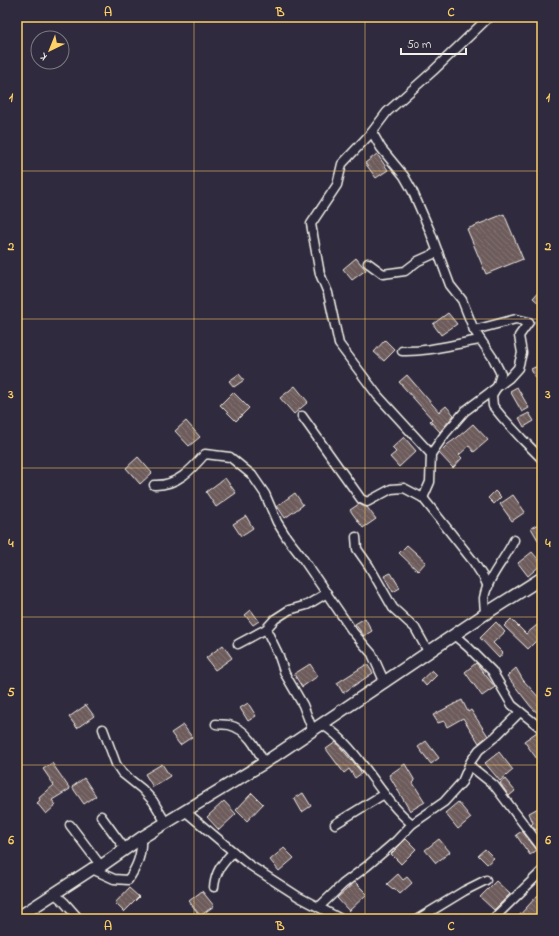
<svg xmlns="http://www.w3.org/2000/svg" width="559" height="936" viewBox="0 0 559 936" font-family="'Indie Flower',sans-serif">
<style>
.building{fill:url(#building-back-hatch);stroke:#f4f1e8}
.lines{fill:none;stroke-linecap:round;stroke-linejoin:round}
.minor-casing{stroke:#f4f1e8;stroke-width:11}
.secondary-casing{stroke:#f4f1e8;stroke-width:14}
.minor{stroke:#2f2a3d;stroke-width:8}
.secondary{stroke:#2f2a3d;stroke-width:11}
.grid{fill:none;stroke:#ffd166;stroke-width:1;stroke-opacity:0.55}
.neatline{fill:none;stroke:#ffd166;stroke-width:1.5}
.grid-label{font-size:13px;text-anchor:middle;font-weight:bold;fill:#ffd166}
</style>
<defs>
<pattern id="building-back-hatch" width="6" height="6" patternUnits="userSpaceOnUse"><rect width="6" height="6" fill="#6e5b5c"/><path d="M-1 5l2 2M0 0l6 6M5-1l2 2" fill="none" stroke="#837373"/></pattern>
</defs>
<rect width="100%" height="100%" fill="#2f2a3d"/>
<filter id="ink" filterUnits="userSpaceOnUse"><feTurbulence type="fractalNoise" baseFrequency=".025" numOctaves="2"/><feDisplacementMap in="SourceGraphic" scale="8" xChannelSelector="R" yChannelSelector="G"/><feConvolveMatrix kernelMatrix="1 2 1 2 8 2 1 2 1" color-interpolation-filters="sRGB"/></filter>
<g filter="url(#ink)">
<g class="building">
<polygon points="377,154 388,170 376,178 365,163"/>
<polygon points="504,214 523,259 486,274 467,229"/>
<polygon points="356,258 366,270 352,280 343,269"/>
<polygon points="542,288 542,306 533,298"/>
<polygon points="448,313 457,324 441,335 433,324"/>
<polygon points="385,340 395,350 384,361 374,352"/>
<polygon points="542,364 542,374 535,378 531,369"/>
<polygon points="239,374 244,380 234,387 229,381"/>
<polygon points="407,375 439,412 446,406 454,415 440,432 430,421 432,419 399,382"/>
<polygon points="295,386 308,402 294,414 280,398"/>
<polygon points="517,387 529,408 522,412 510,391"/>
<polygon points="233,392 249,408 236,421 220,405"/>
<polygon points="529,413 534,421 524,427 519,418"/>
<polygon points="186,421 200,437 189,446 175,431"/>
<polygon points="473,424 488,440 474,452 469,446 459,455 462,458 453,468 439,453 448,444 458,437"/>
<polygon points="404,437 416,451 399,467 390,457 396,452 392,448"/>
<polygon points="138,457 152,473 140,484 126,468"/>
<polygon points="225,478 236,493 216,507 206,492"/>
<polygon points="495,491 501,497 494,504 488,498"/>
<polygon points="295,493 303,505 285,518 277,506"/>
<polygon points="513,495 525,512 512,521 500,504"/>
<polygon points="359,504 367,507 376,519 363,528 350,510"/>
<polygon points="246,516 253,528 241,536 233,524"/>
<polygon points="542,522 542,547 531,528"/>
<polygon points="407,545 426,562 418,571 399,553"/>
<polygon points="532,552 542,564 528,576 518,563"/>
<polygon points="391,573 400,588 393,592 384,576"/>
<polygon points="251,610 259,621 253,625 245,615"/>
<polygon points="365,618 372,631 364,636 355,624"/>
<polygon points="511,619 526,634 542,621 542,635 528,649 504,626"/>
<polygon points="496,622 505,632 493,643 503,653 499,658 480,638"/>
<polygon points="223,645 232,658 215,670 206,658"/>
<polygon points="476,663 495,687 482,696 465,672"/>
<polygon points="310,664 318,676 302,687 294,674"/>
<polygon points="367,664 373,673 343,693 337,683"/>
<polygon points="516,668 523,680 541,700 539,702 542,704 542,717 531,707 507,676"/>
<polygon points="432,670 437,675 426,686 421,680"/>
<polygon points="462,700 468,712 471,710 488,736 479,743 463,718 447,727 444,721 438,723 433,715"/>
<polygon points="248,703 256,716 248,721 240,708"/>
<polygon points="86,705 94,716 77,728 69,717"/>
<polygon points="183,725 192,737 180,745 171,733"/>
<polygon points="537,732 542,739 542,766 524,741"/>
<polygon points="426,741 439,758 431,764 418,747"/>
<polygon points="336,742 362,773 355,778 349,769 344,773 326,749"/>
<polygon points="499,752 513,770 500,781 485,763"/>
<polygon points="52,763 70,789 52,800 56,805 46,814 37,803 40,800 39,798 54,785 43,769"/>
<polygon points="162,764 170,776 153,787 145,774"/>
<polygon points="405,764 415,781 413,783 425,802 410,811 389,775"/>
<polygon points="84,778 96,796 84,804 72,787"/>
<polygon points="505,779 515,791 509,796 500,783"/>
<polygon points="252,793 263,804 247,821 236,810"/>
<polygon points="303,793 311,806 302,812 294,798"/>
<polygon points="224,801 236,814 219,830 207,817"/>
<polygon points="458,802 471,818 458,829 445,813"/>
<polygon points="542,806 542,827 535,830 531,825 533,823 529,813"/>
<polygon points="522,831 537,850 530,855 516,835"/>
<polygon points="406,839 416,849 401,864 391,854"/>
<polygon points="439,839 450,852 436,863 425,850"/>
<polygon points="284,848 294,858 279,871 270,860"/>
<polygon points="485,849 494,858 487,864 478,855"/>
<polygon points="398,874 403,880 407,877 412,883 400,894 394,888 393,889 387,884"/>
<polygon points="496,881 510,894 494,910 480,897"/>
<polygon points="355,882 367,894 349,911 337,898"/>
<polygon points="129,888 139,897 124,912 115,903"/>
<polygon points="202,891 214,906 200,916 189,901"/>
<polygon points="538,895 542,899 542,914 538,919 516,919"/>
</g>
<g class="lines">
<g class="minor-casing">
<g id="minor">
<polyline points="372,132 381,148 404,176 412,190 430,231 450,285 462,300 474,330 493,358 501,374 497,387 492,395 493,406 502,417 522,439 542,459"/>
<polyline points="368,263 383,274 405,271 418,261 438,252"/>
<path d="M402 351C428 352 454 344 480 340"/>
<polyline points="302,416 361,499 367,502 391,489 404,488 423,498 473,561 484,578 488,587"/>
<polyline points="431,454 378,396 339,344 328,293 320,274 311,224 337,185 342,164 372,132 387,112 433,71 489,17"/>
<path d="M154 485C177 486 191 470 205 454L230 457 252 475 265 494 277 522 287 538 301 556 353 632 372 654 385 683"/>
<polyline points="423,498 430,482 431,454 445,434 465,411 509,378 518,368 522,353 519,336 529,322 516,319 474,330"/>
<polyline points="356,537 357,549 369,566 393,608 415,628 429,653"/>
<path d="M485 614C485 609 484 603 484 598 488 576 505 560 514 540"/>
<polyline points="266,629 279,656 285,674 303,705 313,731"/>
<polyline points="454,635 468,647 492,671 512,705 542,729"/>
<polyline points="238,644 266,629 275,619 289,610 307,605 327,593"/>
<path d="M216 724C220 725 225 724 229 725 247 729 257 748 264 763"/>
<path d="M323 725C360 748 377 795 412 824"/>
<polyline points="103,729 116,764 122,773 142,789 153,801 166,823"/>
<polyline points="469,765 494,785 542,848"/>
<polyline points="186,812 248,864 299,897 341,919"/>
<polyline points="101,816 125,849"/>
<polyline points="335,824 384,794"/>
<polyline points="70,825 101,866"/>
<path d="M92 869 114 879 128 880C137 867 142 855 141 838"/>
<path d="M214 887C216 870 222 864 233 852"/>
<polyline points="55,894 64,902 79,919"/>
<polyline points="319,907 343,884 367,866 396,841 412,824 444,802 462,782 471,761 479,750 496,736 520,712"/>
<polyline points="418,919 464,891 486,880"/>
<polyline points="493,919 542,871"/>
</g>
</g>
<g class="secondary-casing">
<polyline id="secondary" points="17,918 92,869 101,866 141,838 264,763 485,614 542,578"/>
</g>
<use href="#minor" class="minor"/>
<use href="#secondary" class="secondary"/>
</g>
</g>
<path class="grid" d="M194 17V919M365 17V919M17 171H542M17 319H542M17 468H542M17 617H542M17 765H542"/>
<rect width="559" height="936" fill="none" stroke="#2f2a3d" stroke-width="44"/>
<g transform="translate(50 50) rotate(223)"><circle r="19" fill="#2f2a3d" stroke="#7e7a81"/>
<path d="M0-3L7 15L0 10L-7 15Z" fill="#ffd166"/>
<text y="-6" font-size="11" font-weight="bold" text-anchor="middle" fill="#f4f1e8">K</text>
</g>
<path d="M401 48v6h65v-6" fill="none" stroke="#f4f1e8" stroke-width="2"/>
<text x="407" y="48" font-size="12" fill="#f4f1e8" stroke="#2f2a3d" stroke-width="3" paint-order="stroke">50 m</text>
<rect x="22" y="22" width="515" height="892" class="neatline"/>
<g class="grid-label">
<text x="108" y="16">A</text>
<text x="280" y="16">B</text>
<text x="451" y="16">C</text>
<text x="11" y="101">1</text>
<text x="548" y="101">1</text>
<text x="11" y="250">2</text>
<text x="548" y="250">2</text>
<text x="11" y="398">3</text>
<text x="548" y="398">3</text>
<text x="11" y="547">4</text>
<text x="548" y="547">4</text>
<text x="11" y="696">5</text>
<text x="548" y="696">5</text>
<text x="11" y="844">6</text>
<text x="548" y="844">6</text>
<text x="108" y="930">A</text>
<text x="280" y="930">B</text>
<text x="451" y="930">C</text>
</g>
</svg>
